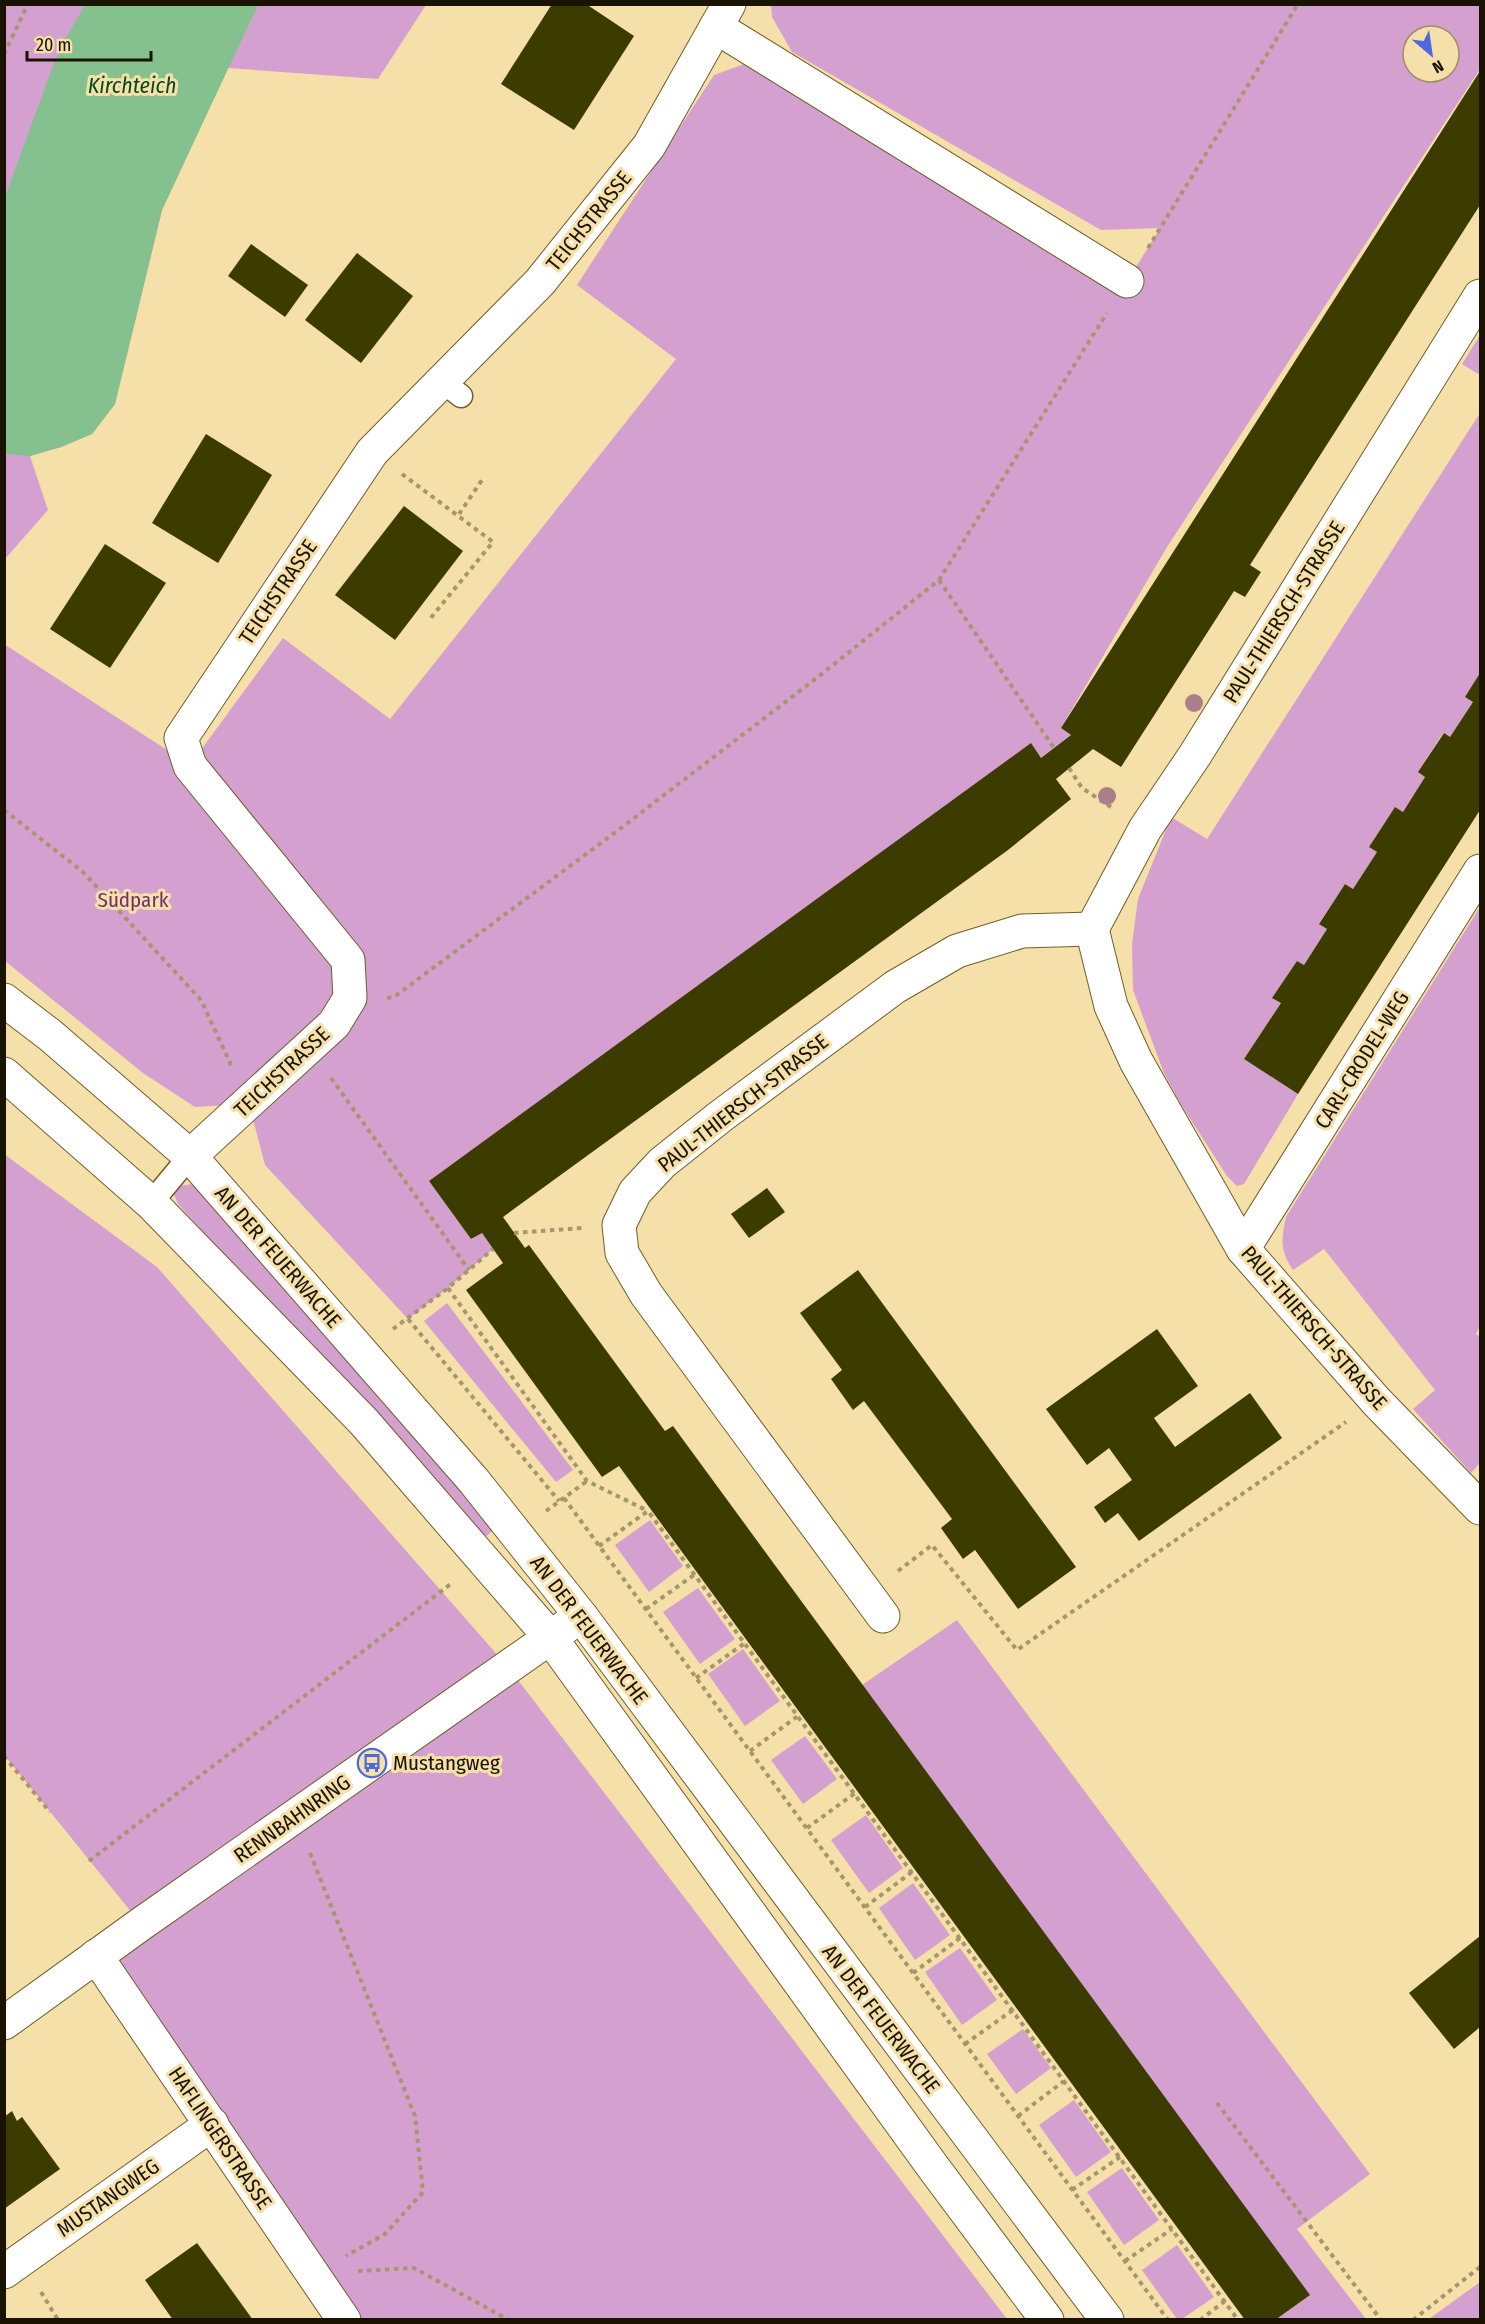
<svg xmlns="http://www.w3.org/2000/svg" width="1485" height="2324" viewBox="0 0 1485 2324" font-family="'Fira Sans Condensed',sans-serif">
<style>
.green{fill:#d4a0d0;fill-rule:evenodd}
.water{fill:#84c18f}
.building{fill:#3c3c00}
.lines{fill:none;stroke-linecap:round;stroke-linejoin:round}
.service-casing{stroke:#715e2a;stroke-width:25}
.minor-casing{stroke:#715e2a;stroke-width:35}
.tertiary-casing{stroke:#715e2a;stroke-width:35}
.path{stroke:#a7966d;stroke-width:4;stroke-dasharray:4.5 4.5;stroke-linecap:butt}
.service{stroke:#fff;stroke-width:22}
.minor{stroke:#fff;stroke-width:33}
.tertiary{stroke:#fff;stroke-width:33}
.tree{fill:#ac7e89}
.labels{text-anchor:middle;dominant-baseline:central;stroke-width:6;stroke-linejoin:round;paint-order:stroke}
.street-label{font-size:21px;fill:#1b1301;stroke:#f5e0a9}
.park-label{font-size:21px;fill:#702e6e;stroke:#f5e0a9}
.poi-label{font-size:21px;fill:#1b1301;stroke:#f5e0a9;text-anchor:start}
.water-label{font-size:22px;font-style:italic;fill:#014a1d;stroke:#f5e0a9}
</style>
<rect width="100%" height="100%" fill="#f5e0a9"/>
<g class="green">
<polygon points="4,5 426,5 378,79 228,68 162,210 115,404 92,434 61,447 30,456 48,510 5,559"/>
<path d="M771 5H1480V69L1167 547 1061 728 1071 735 1041 758 1031 744 429 1181 471 1239 482 1233 493 1249 448 1288 408 1319 265 1165 249 1104 195 1107 143 1073 5 961 4 644 190 765 283 638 390 719 676 359 577 285 714 75 747 63 1128 280 1160 228 1101 230 792 52 772 17ZM1413 36H1449V72H1413Z"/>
<polygon points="1480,335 1480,375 1462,364"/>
<polygon points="1480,413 1480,673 1466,697 1473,702 1450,737 1443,733 1418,772 1425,777 1403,812 1395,807 1369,847 1377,852 1353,889 1345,884 1319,923 1327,929 1304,965 1297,961 1273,998 1281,1003 1244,1059 1298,1094 1244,1184 1237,1186 1227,1176 1180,1103 1164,1073 1133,990 1132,944 1138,899 1171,817 1207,839"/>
<path d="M1480 907V1326L1476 1334 1480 1337V1463L1471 1473 1413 1409 1435 1390 1324 1249 1293 1270C1280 1251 1281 1240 1286 1217Z"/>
<polygon points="4,1154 157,1267 508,1667 1007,2319 344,2319 96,1956 141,1924 5,1756"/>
<polygon points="193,1184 496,1528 479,1542 178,1204 174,1194 179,1186"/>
<polygon points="447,1303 573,1470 556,1482 424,1321"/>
<polygon points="650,1520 683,1566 649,1592 615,1545"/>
<polygon points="698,1588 735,1639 700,1664 663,1612"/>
<polygon points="957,1620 1370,2174 1297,2229 1366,2319 1275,2319 862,1685"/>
<polygon points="743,1649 780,1701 745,1726 708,1674"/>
<polygon points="805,1736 837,1779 803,1804 771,1760"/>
<polygon points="866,1815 903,1868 869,1893 831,1840"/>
<polygon points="913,1883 950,1935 915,1960 879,1908"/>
<polygon points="960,1948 997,2000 962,2025 925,1972"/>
<polygon points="1023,2029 1051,2068 1016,2094 987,2054"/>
<polygon points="1074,2100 1111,2152 1076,2177 1039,2125"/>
<polygon points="1122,2168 1159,2220 1124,2245 1087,2192"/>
<polygon points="1177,2245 1214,2297 1182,2319 1177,2319 1142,2270"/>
<polygon points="1480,2282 1480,2319 1429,2319"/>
</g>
<polygon class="water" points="85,5 258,5 162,210 115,404 92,434 61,447 30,456 5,454 5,197 51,71 64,41"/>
<g class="building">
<polygon points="552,4 586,4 634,36 574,130 501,84"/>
<polygon points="1480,71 1480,205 1250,565 1261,572 1245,597 1234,591 1121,767 1093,749 1056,779 1071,799 1008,850 503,1217 525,1248 529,1245 665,1431 673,1426 1310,2295 1275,2320 1245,2320 619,1466 602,1477 466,1290 503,1263 482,1233 471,1239 429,1181 1031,743 1041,758 1071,735 1061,728"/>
<polygon points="251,244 308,285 285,317 228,276"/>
<polygon points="357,253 413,296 361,363 305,320"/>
<polygon points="206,434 272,475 218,563 152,523"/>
<polygon points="404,506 463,551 395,640 335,595"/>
<polygon points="105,544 166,583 110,668 50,629"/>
<polygon points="1480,673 1480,810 1298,1094 1244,1059 1281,1003 1272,998 1297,961 1304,965 1327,929 1319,924 1345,884 1353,889 1377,852 1369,847 1395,807 1403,812 1425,777 1418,772 1444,733 1450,737 1473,702 1465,697"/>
<polygon points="767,1188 785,1212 749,1238 731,1214"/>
<polygon points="858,1270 1076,1567 1018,1609 975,1550 963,1559 941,1528 952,1519 864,1401 853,1410 831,1379 842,1370 800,1313"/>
<polygon points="1157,1329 1198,1386 1154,1418 1175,1447 1250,1393 1282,1438 1139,1541 1118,1513 1105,1523 1094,1507 1132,1480 1109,1448 1087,1465 1046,1409"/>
<polygon points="1480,1936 1480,2027 1454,2049 1409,1993"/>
<polygon points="12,2111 17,2121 22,2117 60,2169 4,2209 4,2117"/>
<polygon points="197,2243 222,2277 253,2320 173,2320 145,2280"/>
</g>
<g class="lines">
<g class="service-casing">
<g id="service">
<polyline points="442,381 461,396"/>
<polyline points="151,1203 190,1156"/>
</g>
</g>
<g class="minor-casing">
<g id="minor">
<polyline points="716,27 1127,281"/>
<polyline points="1480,296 1195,755 1145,829 1092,929 1111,1006 1136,1061 1243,1249 1376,1401 1480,1508"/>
<polyline points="190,1156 334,1024 350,998 348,960 190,766 181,738 372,452 540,282 649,146 729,4"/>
<polyline points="1243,1249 1480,871"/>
<polyline points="883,1616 646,1294 622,1253 619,1225 635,1192 662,1163 721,1116 895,987 957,951 1022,931 1092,929"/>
<polyline points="96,1956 344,2320"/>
<polyline points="4,2023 141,1924 581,1616"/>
<polyline points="4,2272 212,2124"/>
</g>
</g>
<g class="tertiary-casing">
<g id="tertiary">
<polyline points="4,1000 50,1035 190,1156 474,1481 581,1616 1107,2320"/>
<polyline points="4,1074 151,1203 364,1422 550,1637 933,2167 1047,2320"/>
</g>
</g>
<g class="path">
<polyline points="4,54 28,4"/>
<polyline points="1148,248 1298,4"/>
<polyline points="402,474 493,542 429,620"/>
<polyline points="459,514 484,477"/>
<polyline points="939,580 1054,748"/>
<polyline points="1069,768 1082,788 1114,809"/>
<polyline points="4,810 83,872 201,1000 232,1067"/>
<polyline points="387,998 394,997 621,828 818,677 939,580 1107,313"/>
<polyline points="331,1078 469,1270"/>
<polyline points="514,1233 582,1228"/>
<polyline points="448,1288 587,1481 648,1511"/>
<polyline points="408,1319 559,1501"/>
<polyline points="393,1329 448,1288 493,1249"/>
<polyline points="564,1498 1168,2320"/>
<polyline points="546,1511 587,1481"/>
<polyline points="599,1546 648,1511 1238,2320"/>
<polyline points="898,1571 932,1545 1017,1650 1346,1422"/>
<polyline points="646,1609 694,1575"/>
<polyline points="696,1678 745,1643"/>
<polyline points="750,1751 798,1716"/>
<polyline points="4,1756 50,1812"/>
<polyline points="807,1828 858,1791"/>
<polyline points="310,1853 415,2116 423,2192 385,2234 346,2256"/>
<polyline points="89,1861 452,1583"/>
<polyline points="865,1907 912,1872"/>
<polyline points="913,1973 960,1938"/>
<polyline points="965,2044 1013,2010"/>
<polyline points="1217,2103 1381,2320"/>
<polyline points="1018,2116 1064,2081"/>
<polyline points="1072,2190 1120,2157"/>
<polyline points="1125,2261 1172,2229"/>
<polyline points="358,2271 414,2268 509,2320"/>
<polyline points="41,2292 58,2320"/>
<polyline points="1200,2320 1225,2301"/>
<polyline points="1413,2320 1480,2267"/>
</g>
<use href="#service" class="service"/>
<use href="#minor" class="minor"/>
<use href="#tertiary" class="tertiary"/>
</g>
<g class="tree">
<circle cx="1194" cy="703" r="9"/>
<circle cx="1107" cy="796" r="9"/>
</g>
<defs>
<g id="bus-ring" transform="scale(1.5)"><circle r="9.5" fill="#f5e0a9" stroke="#4c69dd" stroke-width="1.5"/><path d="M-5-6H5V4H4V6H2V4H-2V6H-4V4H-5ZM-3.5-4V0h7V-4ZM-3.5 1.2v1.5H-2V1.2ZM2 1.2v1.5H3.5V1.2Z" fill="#4c69dd"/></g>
</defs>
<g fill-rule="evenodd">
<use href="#bus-ring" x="372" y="1763"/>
</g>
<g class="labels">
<g class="street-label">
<text transform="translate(589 221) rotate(-51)">TEICHSTRASSE</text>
<text transform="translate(278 592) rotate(-56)">TEICHSTRASSE</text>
<text transform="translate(1284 612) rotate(-58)">PAUL-THIERSCH-STRASSE</text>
<text transform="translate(1362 1060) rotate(-58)">CARL-CRODEL-WEG</text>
<text transform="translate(282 1072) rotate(-43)">TEICHSTRASSE</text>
<text transform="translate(743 1103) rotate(-38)">PAUL-THIERSCH-STRASSE</text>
<text transform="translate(278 1257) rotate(49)">AN DER FEUERWACHE</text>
<text transform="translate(1314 1328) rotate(49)">PAUL-THIERSCH-STRASSE</text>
<text transform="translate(589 1630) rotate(53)">AN DER FEUERWACHE</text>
<text transform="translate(292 1819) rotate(-35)">RENNBAHNRING</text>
<text transform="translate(881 2019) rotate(53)">AN DER FEUERWACHE</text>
<text transform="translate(220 2138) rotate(56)">HAFLINGERSTRASSE</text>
<text transform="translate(108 2198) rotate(-35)">MUSTANGWEG</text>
</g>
<g class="park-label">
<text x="133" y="900">Südpark</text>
</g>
<g class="poi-label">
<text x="393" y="1763">Mustangweg</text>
</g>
<g class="water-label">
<text x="132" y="85">Kirchteich</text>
</g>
</g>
<rect width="1485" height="2324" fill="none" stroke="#1b1301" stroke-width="12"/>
<g transform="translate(1431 54) rotate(151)"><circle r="28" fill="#f5e0a9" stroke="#9e8e66" stroke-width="1.5"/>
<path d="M0-4.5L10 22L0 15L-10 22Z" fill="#4c69dd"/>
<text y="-9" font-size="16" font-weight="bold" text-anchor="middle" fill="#1b1301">N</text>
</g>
<path d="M27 51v9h124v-9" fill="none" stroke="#1b1301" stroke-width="3"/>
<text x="36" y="51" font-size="18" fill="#1b1301" stroke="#f5e0a9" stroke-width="4.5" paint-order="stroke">20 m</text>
</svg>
